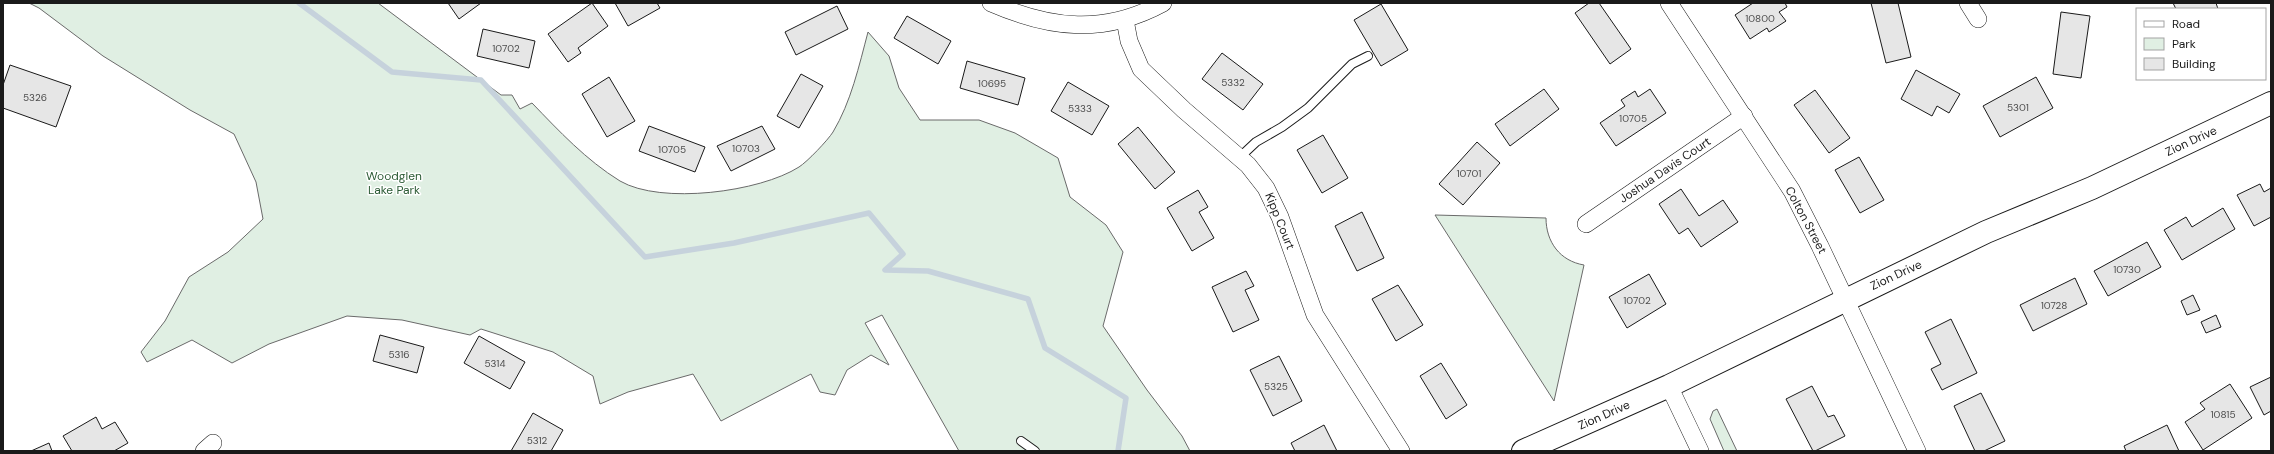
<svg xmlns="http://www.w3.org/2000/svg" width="2274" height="454" viewBox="0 0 2274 454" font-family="'DM Sans',sans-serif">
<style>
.green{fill:#e0efe3;stroke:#6a6a6a}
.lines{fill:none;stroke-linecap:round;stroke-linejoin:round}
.stream{stroke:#c6d2dc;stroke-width:5.5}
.building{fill:#e6e6e6;stroke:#1a1a1a}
.service-casing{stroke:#1a1a1a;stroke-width:10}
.minor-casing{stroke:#1a1a1a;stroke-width:18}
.secondary-casing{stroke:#1a1a1a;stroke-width:24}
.service{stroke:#fff;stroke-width:8}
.minor{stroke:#fff;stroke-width:17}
.secondary{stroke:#fff;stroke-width:22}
.labels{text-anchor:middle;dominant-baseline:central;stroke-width:3;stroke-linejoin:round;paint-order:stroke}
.number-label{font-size:10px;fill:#4d4d4d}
.street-label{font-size:12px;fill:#1a1a1a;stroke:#fff}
.park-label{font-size:12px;fill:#2b5a34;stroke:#fff}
</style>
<rect width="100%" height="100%" fill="#fff"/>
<g class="green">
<path d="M29 3H378L501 95H512L520 109 532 103C559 131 586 160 620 181 661 205 760 192 799 167 807 162 828 140 833 132 851 102 859 66 868 32L889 56 899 88 920 120H979L1015 133 1058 158 1070 197 1106 225 1123 252 1103 326 1147 390 1182 436 1190 451H959L882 315 865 323 889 365 871 355 847 370 835 395 820 392 811 374 721 421 693 374 628 392 600 404 593 376 553 352 481 329 470 335 402 320 347 316 269 344 232 363 192 340 147 362 141 352 165 321 189 277 228 252 263 219 256 182 234 134 190 110 103 56 39 8Z"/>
<path d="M1435 215 1546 218C1546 242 1560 261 1584 265L1554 401Z"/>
<polygon points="1717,409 1737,451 1724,451 1710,419 1713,411"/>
</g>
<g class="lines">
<polyline class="stream" points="299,3 392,72 481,80 645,257 734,243 869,213 903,254 885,270 928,271 1028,299 1045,348 1126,398 1118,451"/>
</g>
<g class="building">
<polygon points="448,3 481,3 459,19"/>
<polygon points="592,3 608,26 578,48 581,53 568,62 548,34"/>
<polygon points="615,3 657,3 660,8 628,26"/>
<polygon points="1589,3 1599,3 1631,49 1610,64 1575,13"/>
<polygon points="1753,3 1785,3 1787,7 1779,12 1786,21 1769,32 1767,28 1750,39 1735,15"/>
<polygon points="1871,3 1898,3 1911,57 1886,63"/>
<polygon points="2173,3 2216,3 2218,9 2176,9"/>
<polygon points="1381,4 1408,50 1381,66 1354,20"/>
<polygon points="837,6 848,29 796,55 785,32"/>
<polygon points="2061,12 2090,16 2081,78 2053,74"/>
<polygon points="907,16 951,41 938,64 894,38"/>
<polygon points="483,29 535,41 529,68 477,56"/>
<polygon points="1222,53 1263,84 1243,110 1202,79"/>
<polygon points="967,61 1025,78 1018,105 960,88"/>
<polygon points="10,65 71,86 56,127 3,108 3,85"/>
<polygon points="1916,70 1960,94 1949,113 1937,106 1932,116 1901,99"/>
<polygon points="801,74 823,86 799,128 777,116"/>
<polygon points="609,77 635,121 607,137 582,94"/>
<polygon points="2036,77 2053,108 2000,137 1983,106"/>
<polygon points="1068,82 1109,106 1092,135 1051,111"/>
<polygon points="1544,89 1559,109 1510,146 1495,124"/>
<polygon points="1650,89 1666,113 1616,146 1600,123 1625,106 1621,100 1635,91 1638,97"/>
<polygon points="1815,90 1850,138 1829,153 1794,105"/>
<polygon points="649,126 705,147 695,172 639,151"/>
<polygon points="762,126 775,149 731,171 717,146"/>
<polygon points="1138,127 1175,172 1155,189 1118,144"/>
<polygon points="1323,135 1348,178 1322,193 1297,150"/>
<polygon points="1477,142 1500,163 1463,205 1439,184"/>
<polygon points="1859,157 1884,200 1860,213 1835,170"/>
<polygon points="2260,184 2264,192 2271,188 2271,217 2254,226 2237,195"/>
<polygon points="1681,189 1699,216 1723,200 1738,222 1701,247 1688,228 1679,234 1659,204"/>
<polygon points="1198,190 1208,207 1199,212 1214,238 1192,251 1167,208"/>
<polygon points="2223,208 2235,229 2182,260 2164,230 2186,217 2192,227"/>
<polygon points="1362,212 1384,258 1357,271 1335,226"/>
<polygon points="2147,242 2161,267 2108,296 2094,271"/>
<polygon points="1246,271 1254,286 1245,290 1259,320 1233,332 1212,287"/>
<polygon points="1649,274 1666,304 1627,328 1609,297"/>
<polygon points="2075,278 2087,304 2033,331 2020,305"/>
<polygon points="1398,285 1423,325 1396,341 1372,299"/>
<polygon points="2193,295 2200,310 2187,315 2181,301"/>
<polygon points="2216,315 2221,327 2206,333 2201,322"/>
<polygon points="1951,319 1977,373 1942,390 1931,369 1941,364 1925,332"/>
<polygon points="380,335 424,347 417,373 373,361"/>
<polygon points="479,336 525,362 510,389 464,363"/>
<polygon points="1279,356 1302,401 1273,416 1250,370"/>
<polygon points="1441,363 1467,405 1446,419 1420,376"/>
<polygon points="2271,377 2271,411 2264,415 2250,387"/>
<polygon points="2230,384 2252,418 2203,450 2185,422 2205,409 2200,403"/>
<polygon points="1812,386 1828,417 1834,415 1845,436 1815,451 1813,451 1786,399"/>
<polygon points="1981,393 2005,441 1984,451 1975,451 1954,406"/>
<polygon points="533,413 563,430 551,451 511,451"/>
<polygon points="96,417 102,429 115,422 128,443 114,451 72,451 63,436"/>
<polygon points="1324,425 1337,451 1295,451 1291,443"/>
<polygon points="2167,425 2179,451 2126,451 2124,446"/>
<polygon points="49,443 52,451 31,451"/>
</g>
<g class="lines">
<g class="service-casing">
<g id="service">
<polyline points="1239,158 1256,142 1282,127 1308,108 1352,64 1368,56"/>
<polyline points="1021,441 1035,451"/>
</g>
</g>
<g class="minor-casing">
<g id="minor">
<path d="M991 3C1051 29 1104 35 1163 3"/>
<polyline points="1669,3 1792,191 1820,246 1917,451"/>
<polyline points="1968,3 1978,19"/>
<polyline points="1125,20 1129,41 1141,69 1184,110 1248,165 1266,188 1280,217 1315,315 1401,451"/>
<polyline points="1586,224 1744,116"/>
<polyline points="1669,386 1700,451"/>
<polyline points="204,451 213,443"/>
</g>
</g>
<g class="secondary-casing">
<polyline id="secondary" points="1523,451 1669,386 1986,232 2092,188 2271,103"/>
</g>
<use href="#service" class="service"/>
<use href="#minor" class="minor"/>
<use href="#secondary" class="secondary"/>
</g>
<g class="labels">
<g class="number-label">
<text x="1760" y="18">10800</text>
<text x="506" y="48">10702</text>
<text x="1233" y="82">5332</text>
<text x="992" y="83">10695</text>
<text x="35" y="97">5326</text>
<text x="2018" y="107">5301</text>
<text x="1080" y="108">5333</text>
<text x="1633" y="118">10705</text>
<text x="746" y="148">10703</text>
<text x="672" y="149">10705</text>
<text x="1469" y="173">10701</text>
<text x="2127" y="269">10730</text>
<text x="1637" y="300">10702</text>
<text x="2054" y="305">10728</text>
<text x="399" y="354">5316</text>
<text x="495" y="363">5314</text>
<text x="1276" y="386">5325</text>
<text x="2223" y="414">10815</text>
<text x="537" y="440">5312</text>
</g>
<g class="street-label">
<text transform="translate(2191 141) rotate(-25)">Zion Drive</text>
<text transform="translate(1665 170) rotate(-34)">Joshua Davis Court</text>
<text transform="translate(1806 220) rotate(62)">Colton Street</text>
<text transform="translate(1280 221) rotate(68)">Kipp Court</text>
<text transform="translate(1896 275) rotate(-25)">Zion Drive</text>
<text transform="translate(1604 415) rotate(-24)">Zion Drive</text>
</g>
<g class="park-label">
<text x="394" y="176">Woodglen<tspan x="394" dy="14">Lake Park</tspan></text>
</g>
</g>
<rect width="2274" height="454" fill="none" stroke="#1a1a1a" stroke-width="8"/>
<rect x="2136" y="8" width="130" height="72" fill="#ffffff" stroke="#a3a3a3"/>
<rect x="2144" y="21" width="20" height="6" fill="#ffffff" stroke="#a3a3a3"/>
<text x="2172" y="28" font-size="12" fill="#1a1a1a">Road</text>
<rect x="2144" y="38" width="20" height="12" fill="#e0efe3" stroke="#a3a3a3"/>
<text x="2172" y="48" font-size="12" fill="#1a1a1a">Park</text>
<rect x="2144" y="58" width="20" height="12" fill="#e6e6e6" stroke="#a3a3a3"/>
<text x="2172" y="68" font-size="12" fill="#1a1a1a">Building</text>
</svg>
